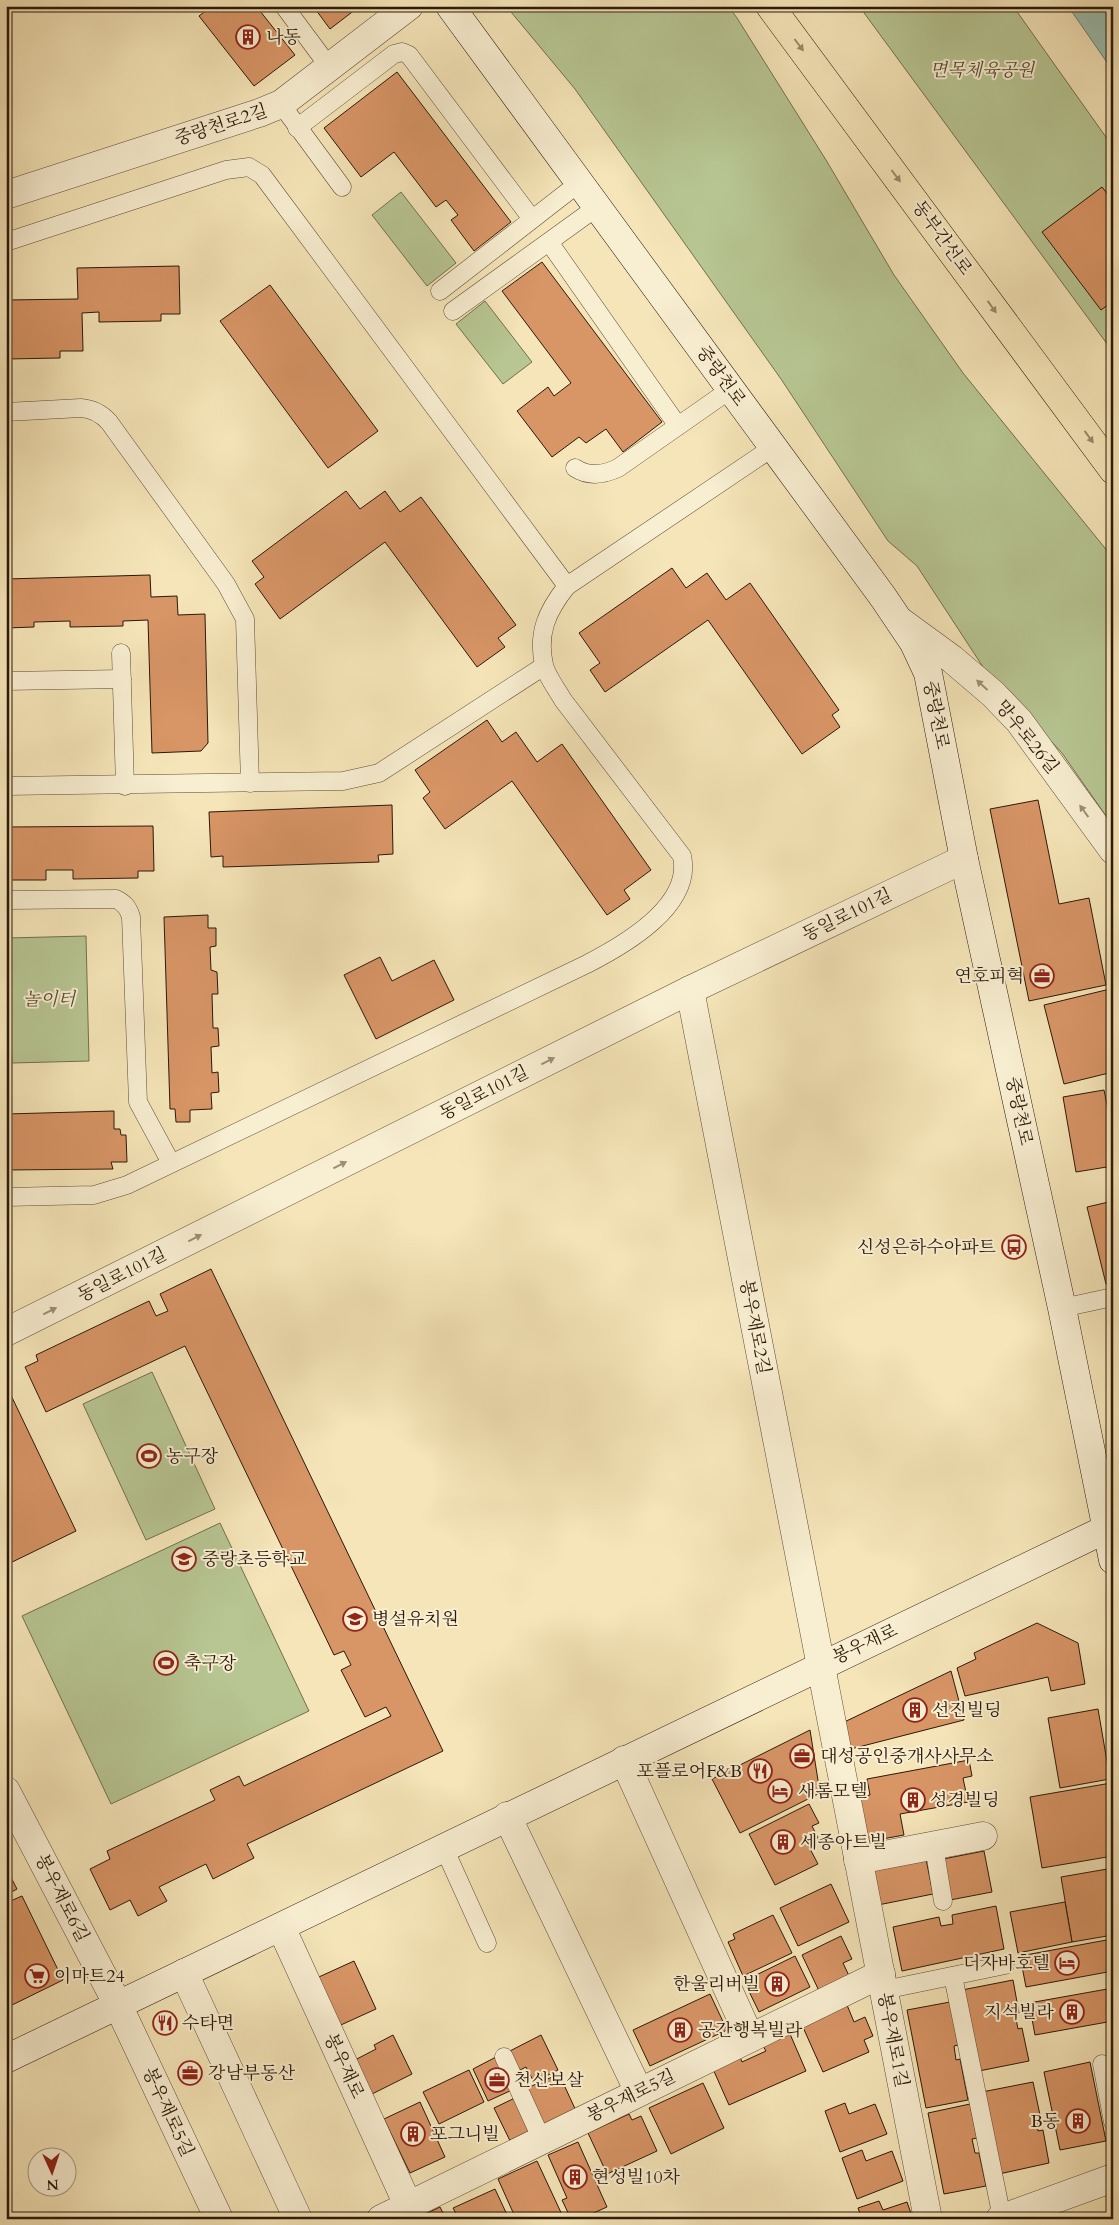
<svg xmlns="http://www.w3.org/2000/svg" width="1119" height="2225" viewBox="0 0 1119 2225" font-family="Cardo,'Noto Serif KR',serif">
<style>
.green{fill:#b7c693;stroke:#716f4e}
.water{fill:#9cbfb0;stroke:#6f7c6e}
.building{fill:#d89566;stroke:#2b180a}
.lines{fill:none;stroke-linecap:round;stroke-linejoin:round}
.lane-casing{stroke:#5e4b36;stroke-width:19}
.street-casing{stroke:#5e4b36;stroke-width:29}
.secondary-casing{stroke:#2b180a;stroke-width:29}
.highway-casing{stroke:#2b180a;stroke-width:29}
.lane{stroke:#f8eed1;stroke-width:18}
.street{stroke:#f8eed1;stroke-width:28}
.secondary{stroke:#f8eed1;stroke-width:28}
.highway{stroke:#f5e5b8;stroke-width:28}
.oneway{fill:#9a896a}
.oneway2{fill:#9c8e77}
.labels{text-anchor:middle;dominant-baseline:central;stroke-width:4;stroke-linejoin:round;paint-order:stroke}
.poi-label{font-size:18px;fill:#2b180a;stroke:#f8eed1;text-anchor:start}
.park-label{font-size:18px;font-style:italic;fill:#554c33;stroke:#f8eed1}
.street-label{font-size:18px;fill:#2b180a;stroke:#f8eed1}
</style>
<rect width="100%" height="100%" fill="#f5e5b8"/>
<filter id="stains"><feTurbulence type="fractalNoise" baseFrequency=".004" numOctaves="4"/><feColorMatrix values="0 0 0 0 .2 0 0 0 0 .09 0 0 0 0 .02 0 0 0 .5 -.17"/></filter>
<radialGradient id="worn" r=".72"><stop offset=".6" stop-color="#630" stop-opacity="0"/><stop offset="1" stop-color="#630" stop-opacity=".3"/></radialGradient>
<g class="green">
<polygon points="506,6 728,6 737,18 826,160 894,275 963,373 1113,558 1113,826 1062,753 985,670 917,566 888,541 781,379 575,89"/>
<polygon points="859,6 1013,6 1113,147 1113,352"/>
<polygon points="401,192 456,263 427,286 372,215"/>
<polygon points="485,301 532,362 503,384 456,324"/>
<polygon points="86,936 89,1061 12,1063 8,938"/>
<polygon points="152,1372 215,1509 146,1540 83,1404"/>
<polygon points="220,1523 309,1711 111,1804 22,1616"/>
</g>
<polygon class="water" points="1068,6 1113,6 1113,71"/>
<g class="building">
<polygon points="212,6 256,6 295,55 254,86 199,16"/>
<polygon points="313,6 360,6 330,29"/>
<polygon points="397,72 511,222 474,251 451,220 458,215 446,200 436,207 394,152 361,177 324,128"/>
<polygon points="1102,187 1113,201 1113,301 1101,310 1042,232"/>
<polygon points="542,262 662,422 623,452 606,429 586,443 579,437 552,457 517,411 548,387 554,396 571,383 502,291"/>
<polygon points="179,266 180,314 161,314 161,321 99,322 99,312 82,313 83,351 60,351 60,358 6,359 6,300 78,299 77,268"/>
<polygon points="270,285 378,431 328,468 220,321"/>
<polygon points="346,491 360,509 385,491 400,512 421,497 516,625 498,638 505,647 477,667 385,542 280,619 255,584 264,577 252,561"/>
<polygon points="672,568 686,588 707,573 726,600 750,583 839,710 832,715 840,727 802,754 708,620 605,692 590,670 600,663 579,633"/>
<polygon points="150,575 151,597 177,596 178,615 205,614 208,743 201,751 152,753 148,620 123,621 123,626 70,627 70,621 34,622 34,627 6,628 6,579"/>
<polygon points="487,720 502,742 516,732 537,762 562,744 651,870 624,890 630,899 607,915 512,781 445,829 423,798 430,792 415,770"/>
<polygon points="1038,800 1059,904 1089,898 1106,985 1029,1001 990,809"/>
<polygon points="392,805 393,854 378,855 379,862 223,867 223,856 211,857 209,812"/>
<polygon points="153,826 154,871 138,871 138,878 73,879 73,870 46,870 46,880 6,880 6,827"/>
<polygon points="208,915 208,928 216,928 216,946 210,947 211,970 217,972 218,994 212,994 213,1028 218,1028 219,1046 211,1047 212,1073 218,1072 219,1092 211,1093 212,1109 190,1110 190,1122 176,1122 175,1109 170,1109 164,917"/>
<polygon points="380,957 392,981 434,960 454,1000 376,1039 344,975"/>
<polygon points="1110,989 1113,996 1113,1072 1064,1084 1044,1005"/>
<polygon points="1104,1090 1109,1115 1113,1114 1113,1166 1076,1172 1063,1097"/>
<polygon points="114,1111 114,1129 120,1129 121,1135 126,1135 127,1162 111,1162 113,1169 6,1170 6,1114"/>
<polygon points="1113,1201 1113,1282 1106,1284 1087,1207"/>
<polygon points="211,1269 443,1751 247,1844 254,1858 213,1879 206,1864 159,1887 167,1901 138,1916 130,1900 110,1910 90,1869 110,1859 107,1851 215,1800 210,1790 239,1776 244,1786 391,1716 386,1707 365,1717 341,1670 351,1665 344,1651 334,1655 185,1346 46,1412 25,1367 38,1361 36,1355 149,1301 156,1316 168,1311 160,1294"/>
<polygon points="1113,1320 1113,1352 1107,1321"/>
<polygon points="8,1389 76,1531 6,1565 6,1390"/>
<polygon points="1037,1623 1078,1643 1085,1684 1051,1691 1048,1677 965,1696 957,1668 976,1659 974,1653"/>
<polygon points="951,1671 964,1720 843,1751 838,1725"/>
<polygon points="1098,1709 1110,1779 1060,1788 1048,1718"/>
<polygon points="810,1730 820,1793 740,1833 712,1779"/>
<polygon points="969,1760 972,1776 963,1778 968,1802 900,1814 904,1835 866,1842 858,1798 870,1795 867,1779"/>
<polygon points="1111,1783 1113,1795 1113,1856 1042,1868 1030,1797"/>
<polygon points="809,1804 819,1823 812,1826 819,1840 808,1845 818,1864 775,1885 749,1834"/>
<polygon points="984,1851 992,1892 950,1900 943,1859"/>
<polygon points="926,1859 933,1894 878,1905 871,1871"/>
<polygon points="6,1868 17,1889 6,1895"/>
<polygon points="1113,1868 1113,1935 1072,1942 1061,1877"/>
<polygon points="831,1884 849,1922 798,1946 780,1908"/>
<polygon points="22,1896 63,1980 6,2008 6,1903"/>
<polygon points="1065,1902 1072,1942 1018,1953 1010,1912"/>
<polygon points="996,1906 1004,1949 902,1971 893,1927 939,1917 941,1926 953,1924 952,1915"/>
<polygon points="773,1915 792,1953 743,1976 728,1942 735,1939 733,1934"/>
<polygon points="841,1936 852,1959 843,1963 851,1980 821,1995 802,1955"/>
<polygon points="1112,1939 1113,1971 1026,1987 1020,1956"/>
<polygon points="795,1956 810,1987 759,2012 744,1981"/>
<polygon points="354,1961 376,2009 332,2029 310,1981"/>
<polygon points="1013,1980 1019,2013 1015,2014 1018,2029 1022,2028 1029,2061 979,2071 962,1990"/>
<polygon points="1113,1988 1113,2021 1035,2035 1029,2003"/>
<polygon points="710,1994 727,2030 650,2066 633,2030"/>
<polygon points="950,2002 958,2045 954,2046 956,2060 960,2059 968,2100 926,2108 907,2010"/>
<polygon points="847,2005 854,2022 865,2017 873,2036 864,2040 869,2052 823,2072 802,2025"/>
<polygon points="790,2034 806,2071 729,2105 713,2069 740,2057 742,2062 766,2051 763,2046"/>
<polygon points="393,2035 412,2074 372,2094 355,2060 376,2049 374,2045"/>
<polygon points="541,2035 558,2070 534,2082 526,2067 518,2071 508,2052"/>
<polygon points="496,2057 512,2090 488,2101 473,2069"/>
<polygon points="1090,2062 1106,2141 1060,2150 1044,2072"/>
<polygon points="469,2070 484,2102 439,2124 423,2092"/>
<polygon points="559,2074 577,2113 545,2133 525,2089"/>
<polygon points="1033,2082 1040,2115 1036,2117 1038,2131 1043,2130 1049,2163 999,2174 982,2092"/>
<polygon points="703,2083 724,2128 671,2154 649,2108"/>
<polygon points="517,2097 537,2138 514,2149 494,2108"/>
<polygon points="420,2102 445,2157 410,2173 384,2119"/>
<polygon points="845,2103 849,2114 875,2104 887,2134 840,2152 825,2111"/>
<polygon points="970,2104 977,2138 972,2139 975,2153 979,2153 986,2186 944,2194 928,2113"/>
<polygon points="629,2114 632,2120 641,2116 657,2151 607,2174 588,2133"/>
<polygon points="578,2142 607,2207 580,2219 571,2219 562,2200 567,2198 548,2155"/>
<polygon points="862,2150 866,2161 892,2151 903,2181 857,2199 842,2158"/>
<polygon points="537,2161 564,2219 516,2219 498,2179"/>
<polygon points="495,2189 509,2219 459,2219 453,2208"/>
<polygon points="879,2201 883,2210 907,2202 913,2219 862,2219 858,2208"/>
<polygon points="440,2207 446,2219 415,2219"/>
</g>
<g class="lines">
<g class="lane-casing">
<g id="lane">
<polyline points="284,6 330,68"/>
<polyline points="281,104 342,187"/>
<polyline points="297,128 394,54 402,52 409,55 532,219"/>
<polyline points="6,242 226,170 249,167 262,175 567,586"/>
<polyline points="549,242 678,426"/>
<polyline points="440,291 579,183"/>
<polyline points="453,311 597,207"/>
<path d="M6 412 81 408C93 409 101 413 109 422L226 584 245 619 250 783"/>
<path d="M575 468C589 477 603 475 618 468L731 389"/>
<polyline points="121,653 125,786"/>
<polyline points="6,681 122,679"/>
<polyline points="6,786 343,781 379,773 544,666"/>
<path d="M6 900 116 899C124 903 128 907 131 917L138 1102 171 1163"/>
<path d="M6 1197 94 1195 127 1185 587 964C624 945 693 906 682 856L563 700C557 689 547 677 544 665 537 633 547 611 567 586L772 448"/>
<polyline points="1062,1308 1113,1297"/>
<polyline points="934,1846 943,1901"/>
<polyline points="444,1848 487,1943"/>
<polyline points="953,1976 1002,2218"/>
<polyline points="884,1990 1005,1965"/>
<polyline points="504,2057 542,2140"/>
<polyline points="1102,2064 1113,2122"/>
</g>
</g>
<g class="street-casing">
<g id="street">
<polyline points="6,195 259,113 281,104 409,6"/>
<polyline points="900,621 952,659 993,694 1019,721 1113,850"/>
<polyline points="690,990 928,2219"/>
<polyline points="6,1332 690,990 964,859"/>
<polyline points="624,1760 750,2038"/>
<polyline points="6,1791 118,2005 219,2219"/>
<polyline points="507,1816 639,2092"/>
<polyline points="858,1860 983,1836"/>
<polyline points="281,1927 408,2205"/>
<polyline points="184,1973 298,2219"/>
<polyline points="381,2219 881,1974"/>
<polyline points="1000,2219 1113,2178"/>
</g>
</g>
<g class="secondary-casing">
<g id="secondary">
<polyline points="450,6 883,597 914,643 928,673 964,859 1062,1308 1113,1560"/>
<polyline points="6,2059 1106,1529"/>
</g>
</g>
<g class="highway-casing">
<polyline id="highway" points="770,6 1113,470"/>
</g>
<use href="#lane" class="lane"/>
<use href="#street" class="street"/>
<use href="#secondary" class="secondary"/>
<use href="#highway" class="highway"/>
</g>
<defs><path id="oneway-solid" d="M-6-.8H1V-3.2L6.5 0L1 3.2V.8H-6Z" transform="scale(1.25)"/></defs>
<g class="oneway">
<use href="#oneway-solid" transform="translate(799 45) rotate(53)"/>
<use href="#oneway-solid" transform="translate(896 176) rotate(53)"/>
<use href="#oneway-solid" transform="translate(992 307) rotate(54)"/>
<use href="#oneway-solid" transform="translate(1089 437) rotate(54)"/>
</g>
<g class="oneway2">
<use href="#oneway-solid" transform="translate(982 685) rotate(-138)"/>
<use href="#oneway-solid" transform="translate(1084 811) rotate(-126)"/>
<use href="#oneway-solid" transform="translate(548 1061) rotate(-27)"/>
<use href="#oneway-solid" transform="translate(340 1165) rotate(-27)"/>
<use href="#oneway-solid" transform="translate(195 1238) rotate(-27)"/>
<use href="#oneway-solid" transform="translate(50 1311) rotate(-27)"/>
</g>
<defs>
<g id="building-ring" transform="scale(1.25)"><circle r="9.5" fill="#f8eed1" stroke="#8f2418" stroke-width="1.5"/><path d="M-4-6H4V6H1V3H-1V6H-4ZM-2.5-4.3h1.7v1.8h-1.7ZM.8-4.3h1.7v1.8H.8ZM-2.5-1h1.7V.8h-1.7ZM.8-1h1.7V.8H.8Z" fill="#8f2418"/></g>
<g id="office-ring" transform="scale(1.25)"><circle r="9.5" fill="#f8eed1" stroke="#8f2418" stroke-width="1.5"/><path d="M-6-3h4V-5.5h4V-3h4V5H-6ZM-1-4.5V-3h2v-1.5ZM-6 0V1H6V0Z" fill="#8f2418"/></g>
<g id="bus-ring" transform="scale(1.25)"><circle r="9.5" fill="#f8eed1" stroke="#8f2418" stroke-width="1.5"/><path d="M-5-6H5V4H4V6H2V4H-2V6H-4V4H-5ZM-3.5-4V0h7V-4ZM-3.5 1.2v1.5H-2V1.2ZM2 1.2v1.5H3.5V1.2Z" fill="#8f2418"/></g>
<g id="stadium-ring" transform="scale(1.25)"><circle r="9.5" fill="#f8eed1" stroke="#8f2418" stroke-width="1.5"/><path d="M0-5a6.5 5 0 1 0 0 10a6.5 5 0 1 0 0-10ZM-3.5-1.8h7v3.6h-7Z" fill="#8f2418"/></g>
<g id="school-ring" transform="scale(1.25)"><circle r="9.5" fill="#f8eed1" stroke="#8f2418" stroke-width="1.5"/><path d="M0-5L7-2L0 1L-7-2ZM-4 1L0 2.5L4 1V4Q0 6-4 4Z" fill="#8f2418"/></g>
<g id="restaurant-ring" transform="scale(1.25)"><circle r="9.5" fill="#f8eed1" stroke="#8f2418" stroke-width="1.5"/><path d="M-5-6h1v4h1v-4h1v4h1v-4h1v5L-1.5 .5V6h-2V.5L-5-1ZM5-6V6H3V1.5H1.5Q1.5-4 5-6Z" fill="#8f2418"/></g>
<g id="hotel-ring" transform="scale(1.25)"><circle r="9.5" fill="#f8eed1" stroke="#8f2418" stroke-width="1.5"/><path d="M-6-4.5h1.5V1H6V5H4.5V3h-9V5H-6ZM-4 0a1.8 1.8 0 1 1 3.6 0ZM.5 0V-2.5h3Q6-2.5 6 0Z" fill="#8f2418"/></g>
<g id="supermarket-ring" transform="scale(1.25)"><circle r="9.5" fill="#f8eed1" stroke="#8f2418" stroke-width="1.5"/><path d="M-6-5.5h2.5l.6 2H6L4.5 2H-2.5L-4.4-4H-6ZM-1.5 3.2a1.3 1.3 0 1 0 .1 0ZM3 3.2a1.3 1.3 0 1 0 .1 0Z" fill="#8f2418"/></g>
</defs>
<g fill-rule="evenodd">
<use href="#building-ring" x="248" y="37"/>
<use href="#office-ring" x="1042" y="976"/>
<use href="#bus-ring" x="1014" y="1247"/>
<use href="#stadium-ring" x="149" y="1456"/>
<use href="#school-ring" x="184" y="1559"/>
<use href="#school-ring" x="355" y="1619"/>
<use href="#stadium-ring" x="166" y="1663"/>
<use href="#building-ring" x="915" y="1710"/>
<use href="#office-ring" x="802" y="1756"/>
<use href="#restaurant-ring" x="760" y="1771"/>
<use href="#hotel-ring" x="780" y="1791"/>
<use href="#building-ring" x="913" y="1800"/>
<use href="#building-ring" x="783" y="1842"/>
<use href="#hotel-ring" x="1067" y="1963"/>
<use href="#supermarket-ring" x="37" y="1976"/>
<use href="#building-ring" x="777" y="1984"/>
<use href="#building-ring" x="1072" y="2012"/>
<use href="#restaurant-ring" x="165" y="2023"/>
<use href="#building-ring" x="680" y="2030"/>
<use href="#office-ring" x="190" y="2073"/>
<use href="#office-ring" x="497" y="2080"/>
<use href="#building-ring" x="1078" y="2121"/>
<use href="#building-ring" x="413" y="2134"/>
<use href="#building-ring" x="575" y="2177"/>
</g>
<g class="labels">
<g class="poi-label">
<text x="266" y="37">나동</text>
<text x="1024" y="976" text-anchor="end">연호피혁</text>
<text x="996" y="1247" text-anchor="end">신성은하수아파트</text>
<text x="166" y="1456">농구장</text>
<text x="202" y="1559">중랑초등학교</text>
<text x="372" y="1619">병설유치원</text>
<text x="184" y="1663">축구장</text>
<text x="932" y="1710">선진빌딩</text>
<text x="820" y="1756">대성공인중개사사무소</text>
<text x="742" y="1771" text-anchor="end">포플로어F&amp;B</text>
<text x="798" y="1791">새롬모텔</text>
<text x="930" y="1800">성경빌딩</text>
<text x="800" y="1842">세종아트빌</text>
<text x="1050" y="1963" text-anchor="end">더자바호텔</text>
<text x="54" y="1976">이마트24</text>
<text x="760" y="1984" text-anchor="end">한울리버빌</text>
<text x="1054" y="2012" text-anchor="end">지석빌라</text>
<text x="182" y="2023">수타면</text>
<text x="698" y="2030">공간행복빌라</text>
<text x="208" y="2073">강남부동산</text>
<text x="514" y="2080">천신보살</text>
<text x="1060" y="2121" text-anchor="end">B동</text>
<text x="430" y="2134">포그니빌</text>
<text x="592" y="2177">현성빌10차</text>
</g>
<g class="park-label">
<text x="982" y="70">면목체육공원</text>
<text x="49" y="999">놀이터</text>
</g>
<g class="street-label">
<text transform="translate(221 125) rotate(-18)">중랑천로2길</text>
<text transform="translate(942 238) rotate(54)">동부간선로</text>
<text transform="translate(721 376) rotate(54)">중랑천로</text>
<text transform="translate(936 715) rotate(79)">중랑천로</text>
<text transform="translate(1027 737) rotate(51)">망우로26길</text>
<text transform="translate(847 915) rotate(-26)">동일로101길</text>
<text transform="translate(484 1093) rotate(-27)">동일로101길</text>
<text transform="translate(1019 1111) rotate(78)">중랑천로</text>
<text transform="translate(122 1275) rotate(-27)">동일로101길</text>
<text transform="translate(755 1327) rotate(79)">봉우재로2길</text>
<text transform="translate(865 1644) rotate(-25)">봉우재로</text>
<text transform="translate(62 1898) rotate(63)">봉우재로6길</text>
<text transform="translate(893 2040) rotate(79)">봉우재로1길</text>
<text transform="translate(344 2066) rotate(65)">봉우재로</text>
<text transform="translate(631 2096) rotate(-26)">봉우재로5길</text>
<text transform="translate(168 2112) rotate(65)">봉우재로5길</text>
</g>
</g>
<rect width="1119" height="2225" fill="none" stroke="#f5e5b8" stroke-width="25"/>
<rect x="8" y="8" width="1104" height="2210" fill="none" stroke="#2b180a" stroke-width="2.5"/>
<rect x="12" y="12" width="1094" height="2200" fill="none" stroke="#2b180a"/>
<g transform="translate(52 2172) rotate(177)"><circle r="24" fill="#f8eed1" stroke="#a69881"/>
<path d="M0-4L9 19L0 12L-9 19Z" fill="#8f2418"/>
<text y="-8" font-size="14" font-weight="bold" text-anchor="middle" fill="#2b180a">N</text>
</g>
<rect width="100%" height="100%" filter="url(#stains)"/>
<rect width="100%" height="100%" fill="url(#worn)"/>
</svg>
